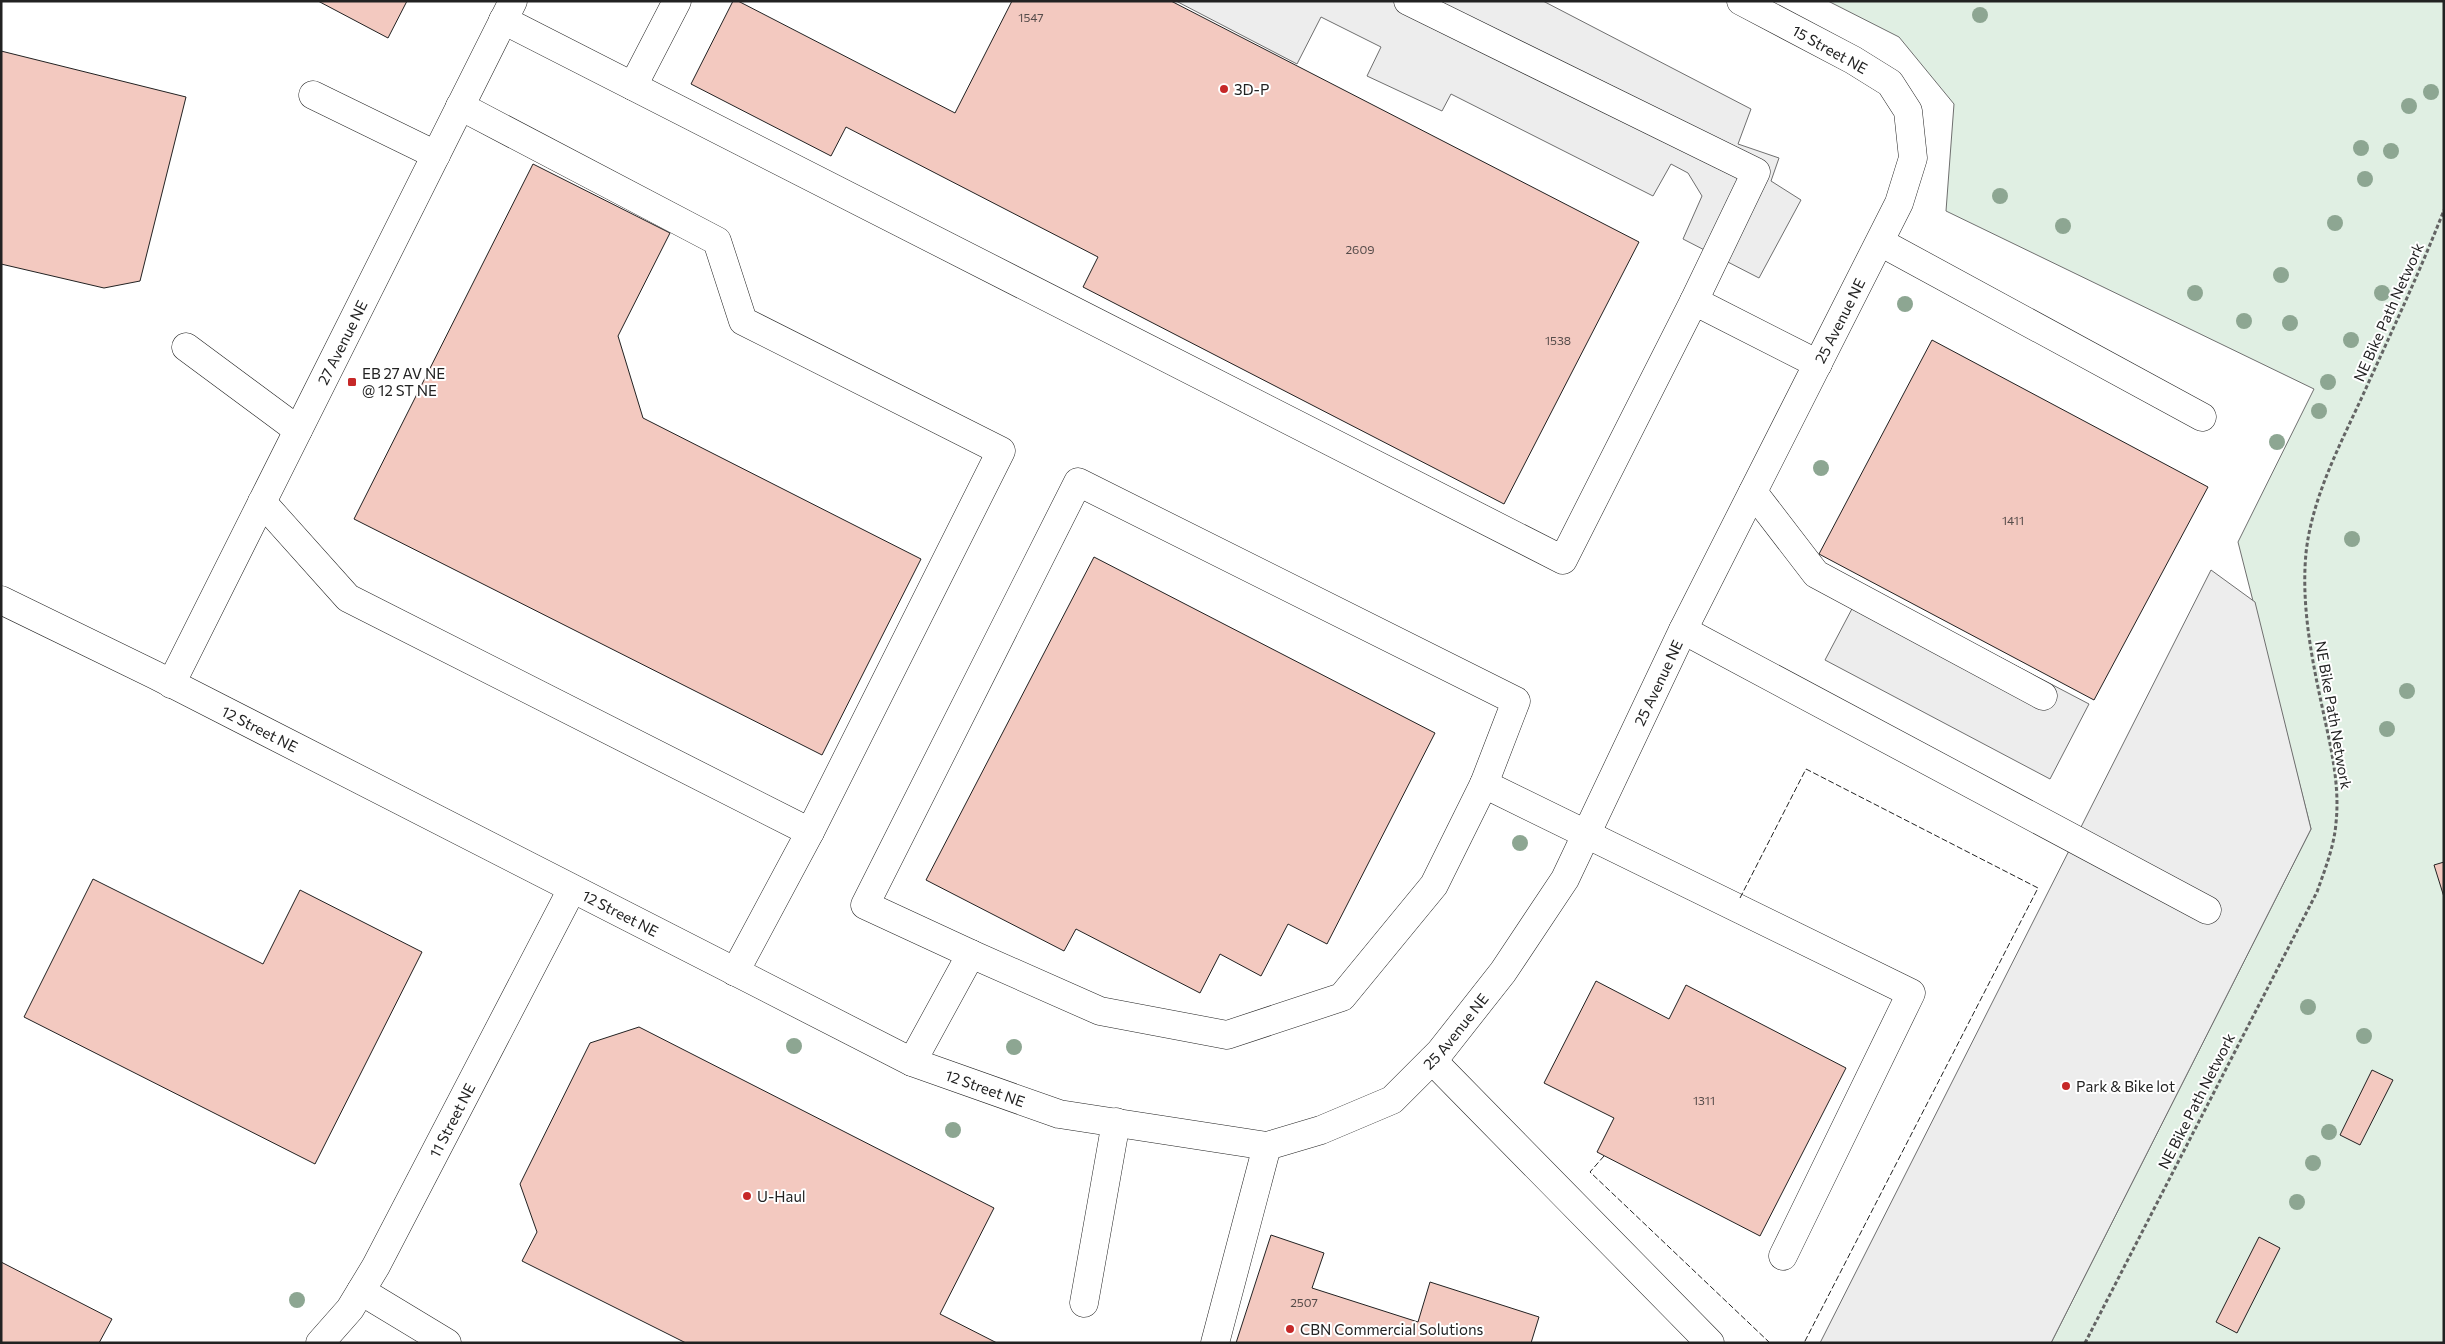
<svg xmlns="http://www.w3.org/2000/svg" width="2445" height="1344" viewBox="0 0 2445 1344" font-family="Commissioner,sans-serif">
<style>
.green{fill:#e0efe3;stroke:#6f6f6f}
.parking{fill:#ededed;stroke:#6f6f6f}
.building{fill:#f3c9c0;stroke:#222}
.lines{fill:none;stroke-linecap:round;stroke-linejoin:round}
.minor-casing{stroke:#222;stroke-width:29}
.path{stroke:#646464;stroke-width:3;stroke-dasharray:4 2.5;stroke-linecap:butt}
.minor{stroke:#fff;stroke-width:28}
.fence{stroke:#222;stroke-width:1;stroke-dasharray:6 2.5;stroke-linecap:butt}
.tree{fill:#8da692}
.poi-dot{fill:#c62828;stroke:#fff;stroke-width:2}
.labels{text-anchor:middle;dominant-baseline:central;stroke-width:4;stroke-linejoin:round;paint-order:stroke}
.number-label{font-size:12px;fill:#564c4a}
.street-label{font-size:15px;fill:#222;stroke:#fff}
.poi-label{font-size:15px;fill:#222;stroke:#fff;text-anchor:start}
</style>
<rect width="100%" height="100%" fill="#fff"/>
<polygon class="green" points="1828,1 2444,1 2444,1343 2051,1343 2311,829 2238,542 2314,389 1946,211 1954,104 1899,37"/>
<g class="parking">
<polygon points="1176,1 1543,1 1751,109 1738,144 1779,158 1771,181 1801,200 1759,278 1683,239 1702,196 1688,173 1671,164 1653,196 1451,94 1442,111 1367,76 1381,47 1321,17 1297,64"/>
<polygon points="2211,570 2255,602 2311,829 2051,1343 1820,1343"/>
<polygon points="1864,586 2089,704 2050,779 1825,660"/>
</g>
<g class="building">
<polygon points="318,1 407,1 388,38"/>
<polygon points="733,1 738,1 955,113 1012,1 1171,1 1639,242 1504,504 1083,287 1098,257 846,127 831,156 691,84"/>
<polygon points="1,51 186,97 140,281 104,288 1,264"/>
<polygon points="533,164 670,233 618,336 643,418 921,559 822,755 354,519"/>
<polygon points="1932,340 2208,487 2094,700 1819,554"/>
<polygon points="1094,557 1435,733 1327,944 1288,924 1261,976 1220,954 1200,993 1076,929 1064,951 926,880"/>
<polygon points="2444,862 2444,897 2434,865"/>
<polygon points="93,879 263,964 300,890 422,952 315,1164 24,1017"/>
<polygon points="1596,981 1669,1019 1686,985 1846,1068 1760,1236 1597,1152 1614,1118 1544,1083"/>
<polygon points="639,1027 994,1208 940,1314 997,1343 686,1343 522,1261 537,1232 520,1184 590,1043"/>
<polygon points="2372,1070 2393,1080 2360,1145 2340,1135"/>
<polygon points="1271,1235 1324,1253 1312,1288 1418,1322 1430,1282 1539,1317 1531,1343 1236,1343"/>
<polygon points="2259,1237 2280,1248 2237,1333 2216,1322"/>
<polygon points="1,1262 112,1319 99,1343 1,1343"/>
</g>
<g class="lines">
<g class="minor-casing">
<g id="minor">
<polyline points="1408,1 1756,172 1694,301"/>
<polyline points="503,20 1563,560 1694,301 1818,364"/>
<polyline points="633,86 677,1"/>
<polyline points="313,95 436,155"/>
<polyline points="460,106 717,241 743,321 1001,451 810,832 735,972"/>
<polyline points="1880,242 2202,417"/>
<polyline points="186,347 298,430"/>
<polyline points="1753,492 1816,574 2043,696"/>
<polyline points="262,502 348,598 810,832"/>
<path id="s1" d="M1 600 155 675 912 1062 1059 1114 1267 1146 1321 1130 1392 1100 1440 1052 1503 972 1565 879 1683 630 1899 203 1913 158 1908 111 1890 83 1853 60 1741 1"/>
<polyline points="1683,630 2207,910"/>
<path id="s2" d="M171 684 513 1"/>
<polyline points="971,954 865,905 1078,482 1516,701 1484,784"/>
<polyline points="1432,1060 1710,1343"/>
<polyline points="912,1062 971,954 1100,1011 1227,1035 1342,997 1434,885 1484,784 1911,993 1783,1256"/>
<polyline points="361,1291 447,1343"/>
<polyline points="1084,1303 1116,1122"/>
<path id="s3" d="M320 1343 350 1309 376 1266 572 889"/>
<polyline points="1215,1343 1267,1146"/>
</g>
</g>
<path class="path" d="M2085 1343 2317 892C2325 869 2334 847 2336 823 2340 785 2331 748 2323 711 2312 660 2301 606 2306 553 2312 498 2339 447 2362 397 2390 335 2419 274 2444 210"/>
<use href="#minor" class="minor"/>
<g class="fence">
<polyline points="1740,898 1806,769 2038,888 1804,1343"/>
<polyline points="1604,1156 1590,1172 1770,1343"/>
</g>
</g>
<g class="tree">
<circle cx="1980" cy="15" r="8"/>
<circle cx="2431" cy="92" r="8"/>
<circle cx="2409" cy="106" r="8"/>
<circle cx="2361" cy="148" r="8"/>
<circle cx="2391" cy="151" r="8"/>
<circle cx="2365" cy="179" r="8"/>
<circle cx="2000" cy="196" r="8"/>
<circle cx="2335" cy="223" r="8"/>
<circle cx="2063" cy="226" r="8"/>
<circle cx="2281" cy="275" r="8"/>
<circle cx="2195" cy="293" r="8"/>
<circle cx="2382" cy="293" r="8"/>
<circle cx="1905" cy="304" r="8"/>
<circle cx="2244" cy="321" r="8"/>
<circle cx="2290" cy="323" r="8"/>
<circle cx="2351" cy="340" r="8"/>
<circle cx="2328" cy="382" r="8"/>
<circle cx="2319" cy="411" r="8"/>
<circle cx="2277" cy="442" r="8"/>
<circle cx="1821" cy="468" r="8"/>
<circle cx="2352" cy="539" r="8"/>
<circle cx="2407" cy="691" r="8"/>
<circle cx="2387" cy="729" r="8"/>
<circle cx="1520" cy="843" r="8"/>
<circle cx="2308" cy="1007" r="8"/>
<circle cx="2364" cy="1036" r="8"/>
<circle cx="794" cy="1046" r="8"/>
<circle cx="1014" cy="1047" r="8"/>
<circle cx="953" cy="1130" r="8"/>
<circle cx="2329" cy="1132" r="8"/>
<circle cx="2313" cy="1163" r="8"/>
<circle cx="2297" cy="1202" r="8"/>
<circle cx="297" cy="1300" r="8"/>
</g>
<g class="poi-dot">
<circle cx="1224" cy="89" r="5"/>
<rect x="347" y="377" width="10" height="10" rx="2.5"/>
<circle cx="2066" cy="1086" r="5"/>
<circle cx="747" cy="1196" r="5"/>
<circle cx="1290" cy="1329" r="5"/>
</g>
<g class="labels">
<g class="number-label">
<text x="1031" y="17">1547</text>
<text x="1360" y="249">2609</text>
<text x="1558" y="340">1538</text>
<text x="2013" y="520">1411</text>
<text x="1704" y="1100">1311</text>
<text x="1304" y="1302">2507</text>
</g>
<g class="street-label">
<text transform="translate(1830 49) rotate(29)">15 Street NE</text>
<text transform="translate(2388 312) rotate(-66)">NE Bike Path Network</text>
<text stroke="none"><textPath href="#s1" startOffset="2425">25 Avenue NE</textPath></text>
<text stroke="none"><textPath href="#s2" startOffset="382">27 Avenue NE</textPath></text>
<text stroke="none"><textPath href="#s1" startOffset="2020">25 Avenue NE</textPath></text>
<text transform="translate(2334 715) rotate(80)">NE Bike Path Network</text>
<text stroke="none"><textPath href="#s1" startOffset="289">12 Street NE</textPath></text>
<text stroke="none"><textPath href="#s1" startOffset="694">12 Street NE</textPath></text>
<text stroke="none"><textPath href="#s1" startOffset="1615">25 Avenue NE</textPath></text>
<text stroke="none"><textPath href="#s1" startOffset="1099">12 Street NE</textPath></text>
<text transform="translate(2196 1101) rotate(-63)">NE Bike Path Network</text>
<text stroke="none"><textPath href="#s3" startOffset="260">11 Street NE</textPath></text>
</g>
<g class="poi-label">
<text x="1234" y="89">3D-P</text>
<text x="362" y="373">EB 27 AV NE<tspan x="362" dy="17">@ 12 ST NE</tspan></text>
<text x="2076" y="1086">Park &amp; Bike lot</text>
<text x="757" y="1196">U-Haul</text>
<text x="1300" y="1329">CBN Commercial Solutions</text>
</g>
</g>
<rect width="2445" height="1344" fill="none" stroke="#222222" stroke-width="5"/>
</svg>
